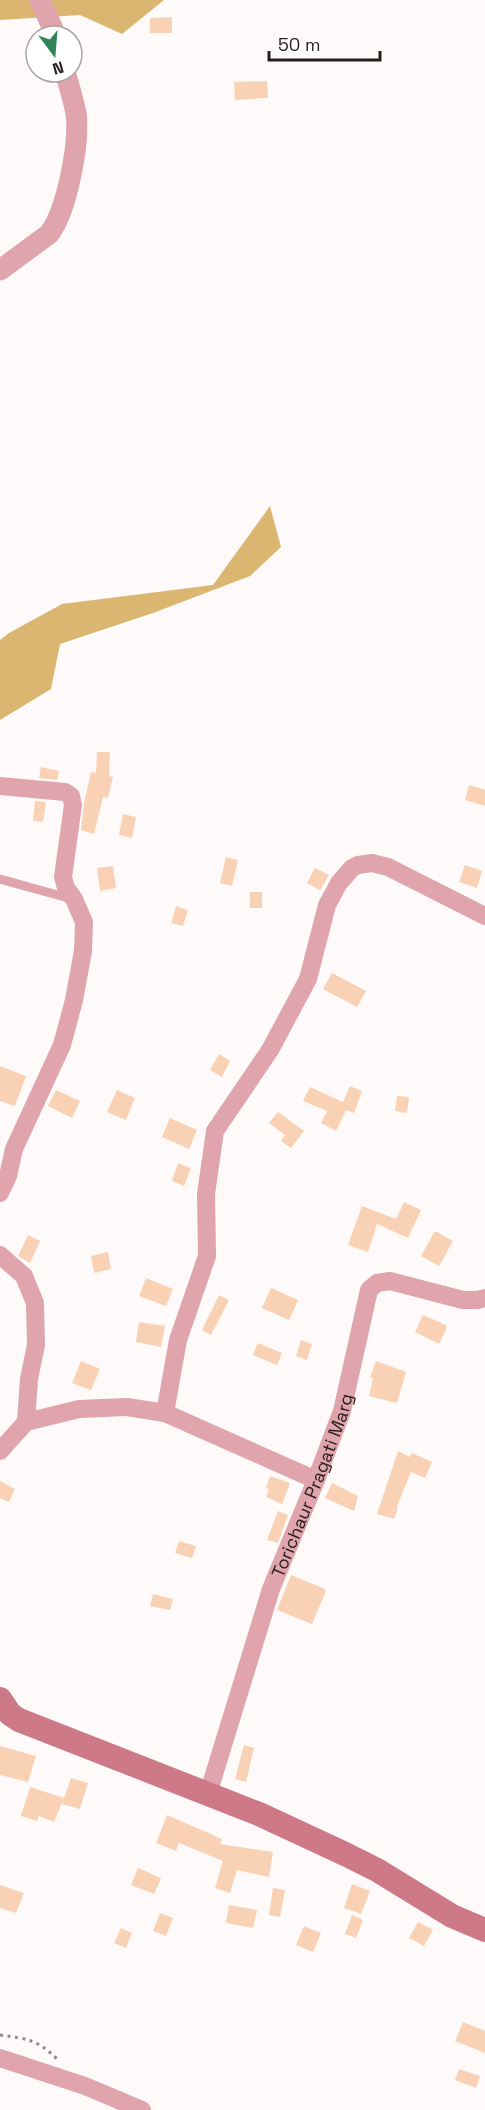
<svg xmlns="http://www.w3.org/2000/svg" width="485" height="2110" viewBox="0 0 485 2110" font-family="'Space Grotesk',sans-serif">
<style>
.forest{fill:#dbb670}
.building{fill:#f9d1b4}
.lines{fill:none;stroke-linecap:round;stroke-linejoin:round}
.path{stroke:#918b8a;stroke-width:3;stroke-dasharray:3 4.5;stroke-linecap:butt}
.service{stroke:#e0a4ad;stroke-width:9}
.minor{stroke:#e0a4ad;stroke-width:18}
.tertiary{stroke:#e0a4ad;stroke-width:21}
.secondary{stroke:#ce7988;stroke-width:24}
.labels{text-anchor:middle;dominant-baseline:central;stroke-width:4.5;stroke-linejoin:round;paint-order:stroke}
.street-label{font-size:18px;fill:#251e1c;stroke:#fff}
</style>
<rect width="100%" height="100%" fill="#fefaf9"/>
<g class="forest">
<polygon points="0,0 164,0 122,34 80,15 0,20"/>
<polygon points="270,506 281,547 250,576 153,613 60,644 51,689 0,720 0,640 9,633 62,604 213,585"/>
</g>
<g class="building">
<polygon points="172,17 172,33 150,33 150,18"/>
<polygon points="267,81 268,98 235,100 234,82"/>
<polygon points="97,752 110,752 109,776 113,777 108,798 103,797 94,834 81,830 84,803 91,772 96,773"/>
<polygon points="41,767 59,771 57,780 39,778"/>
<polygon points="469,785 485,790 485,806 465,800"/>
<polygon points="35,801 46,802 43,822 33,821"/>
<polygon points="123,814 136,817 132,838 119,835"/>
<polygon points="226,857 238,860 232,886 220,883"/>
<polygon points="465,865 482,871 477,888 459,882"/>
<polygon points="113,866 116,888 100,891 97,868"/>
<polygon points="315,868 329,875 320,890 307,883"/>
<rect x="250" y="892" width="12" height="16"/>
<polygon points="176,906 188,910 183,926 171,923"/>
<polygon points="332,973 366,991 357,1007 323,989"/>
<polygon points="219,1054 230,1061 222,1077 210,1070"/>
<polygon points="0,1066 26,1076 15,1106 0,1101"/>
<polygon points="350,1086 362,1091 354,1113 346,1110 336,1131 321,1123 327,1111 303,1101 310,1087 343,1102"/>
<polygon points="56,1090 80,1101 72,1118 48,1106"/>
<polygon points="117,1090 135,1098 126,1120 107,1112"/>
<polygon points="397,1096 409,1097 407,1113 395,1111"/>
<polygon points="278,1112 304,1131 291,1148 281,1141 285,1135 269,1123"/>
<polygon points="170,1118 197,1130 189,1149 162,1137"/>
<polygon points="178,1163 191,1168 184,1186 172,1181"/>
<polygon points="404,1202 421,1210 408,1238 377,1224 368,1252 348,1245 362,1206 396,1219"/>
<polygon points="435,1231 453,1241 439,1266 421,1256"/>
<polygon points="28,1235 40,1241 30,1263 18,1256"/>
<polygon points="108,1252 111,1269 94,1273 91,1256"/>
<polygon points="146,1278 173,1289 166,1306 139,1296"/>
<polygon points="271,1288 298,1300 289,1320 262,1308"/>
<polygon points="219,1295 229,1300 211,1335 202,1330"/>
<polygon points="423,1315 446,1325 446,1330 439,1344 415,1332"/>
<polygon points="139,1322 165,1326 161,1347 136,1342"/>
<polygon points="301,1340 312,1344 307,1360 296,1356"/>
<polygon points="258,1343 282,1353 277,1365 253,1355"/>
<polygon points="81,1361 100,1369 91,1390 72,1383"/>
<polygon points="376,1361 406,1372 397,1403 369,1396 373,1378 370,1377"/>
<polygon points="398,1451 410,1457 412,1453 432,1462 425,1478 411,1472 397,1506 398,1507 394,1519 377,1514"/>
<polygon points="270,1476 290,1483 282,1504 266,1497 269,1489 266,1488"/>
<polygon points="0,1481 15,1489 9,1502 0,1498"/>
<polygon points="332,1483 358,1496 354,1511 325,1498"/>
<polygon points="278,1511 288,1515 278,1543 267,1540"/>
<polygon points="179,1541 196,1546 192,1558 175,1553"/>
<polygon points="291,1575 325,1589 325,1593 312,1624 277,1610"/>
<polygon points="153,1594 173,1599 170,1610 150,1606"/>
<polygon points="244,1745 254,1748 246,1782 235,1779"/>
<polygon points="0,1746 36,1756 28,1782 0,1775"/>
<polygon points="71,1778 88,1783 80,1809 62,1804"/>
<polygon points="30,1787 64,1798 54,1822 39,1816 37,1821 21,1816"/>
<polygon points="167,1815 222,1839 220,1844 273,1852 269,1877 237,1870 230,1893 215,1888 223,1861 179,1843 176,1851 156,1843"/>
<polygon points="138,1868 161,1878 154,1894 131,1885"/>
<polygon points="352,1884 370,1891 361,1914 344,1908"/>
<polygon points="0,1885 24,1893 16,1913 0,1908"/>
<polygon points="273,1888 285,1890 280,1917 269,1915"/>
<polygon points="229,1905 257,1910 253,1928 226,1923"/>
<polygon points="160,1913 173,1918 166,1936 153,1931"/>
<polygon points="352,1915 363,1920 356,1938 345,1934"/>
<polygon points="418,1922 433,1930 424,1946 409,1938"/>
<polygon points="304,1926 321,1933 313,1952 296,1945"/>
<polygon points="121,1928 132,1933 126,1948 114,1943"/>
<polygon points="463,2022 485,2031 485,2053 455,2041"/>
<polygon points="459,2069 480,2076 476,2088 455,2080"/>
</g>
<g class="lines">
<path class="path" d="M0 2035C27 2039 37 2039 57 2059"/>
<polyline class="service" points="0,879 72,899"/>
<g class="minor">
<polyline points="0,786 65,792 71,796 73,805 63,877 66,888 74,899 84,922 83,951 74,1000 62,1045 14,1149 8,1176 0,1193"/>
<polyline points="0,1255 24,1276 35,1303 36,1345 29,1379 26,1422"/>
<polyline points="165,1413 316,1480"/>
<polyline points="0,1451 26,1422 79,1409 127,1407 165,1413 178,1340 207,1256 206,1194 215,1131 270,1050 308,979 327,905 339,883 352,868 358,865 372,863 388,867 485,916"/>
<path id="s1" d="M208 1794 271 1589 316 1480 342 1411 369 1290 377 1283 390 1281 463 1300H477L485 1298"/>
<polyline points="0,2058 85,2086 142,2110"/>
</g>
<g class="tertiary">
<polyline points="40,0 56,36"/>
<path d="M0 270 49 234C67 211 80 142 76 113 73 99 69 85 65 72"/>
</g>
<polyline class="secondary" points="0,1699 10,1714 19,1720 259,1814 345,1854 377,1870 452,1916 485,1930"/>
</g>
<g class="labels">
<g class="street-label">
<text stroke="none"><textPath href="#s1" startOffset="326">Torichaur Pragati Marg</textPath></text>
</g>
</g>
<g transform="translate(54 54) rotate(164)"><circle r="28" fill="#ffffff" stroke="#a8a5a4" stroke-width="1.5"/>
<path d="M0-4.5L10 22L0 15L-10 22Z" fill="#2e8457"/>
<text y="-9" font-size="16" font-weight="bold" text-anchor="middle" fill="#251e1c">N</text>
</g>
<path d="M269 51v9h111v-9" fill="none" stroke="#251e1c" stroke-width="3"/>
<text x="278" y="51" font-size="18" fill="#251e1c" stroke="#ffffff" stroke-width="4.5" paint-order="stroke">50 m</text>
</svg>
